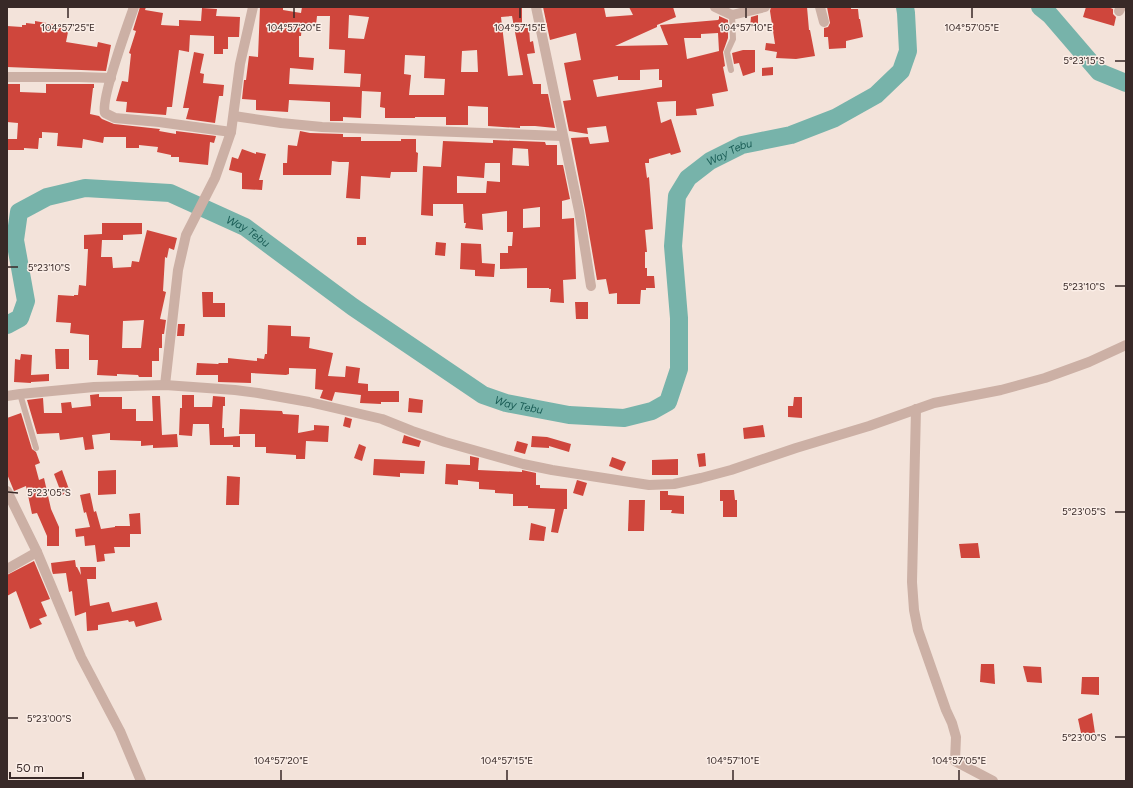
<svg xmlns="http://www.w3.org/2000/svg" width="1133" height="788" viewBox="0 0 1133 788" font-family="Figtree,sans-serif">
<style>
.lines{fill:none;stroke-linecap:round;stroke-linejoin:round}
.river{stroke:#77b3aa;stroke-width:18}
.building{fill:#cf463c;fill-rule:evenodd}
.lane{stroke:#ccb0a5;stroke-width:6}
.street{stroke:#ccb0a5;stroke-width:10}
.ticks{fill:none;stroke:#382927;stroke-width:1.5}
.labels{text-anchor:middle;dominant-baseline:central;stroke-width:3;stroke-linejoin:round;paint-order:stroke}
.water-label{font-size:11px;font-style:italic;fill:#195c55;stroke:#fbeee7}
.ticks-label{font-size:10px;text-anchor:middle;fill:#382927;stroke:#fbeee7;stroke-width:3;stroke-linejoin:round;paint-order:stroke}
</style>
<rect width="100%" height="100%" fill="#f3e3da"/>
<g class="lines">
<g class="river">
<polyline points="1040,7 1050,15 1099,72 1126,83"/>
<path id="s1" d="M7 325 20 318 26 301 15 240 19 212 47 197 85 188 170 193 245 227 353 307 483 395 506 403 569 415 624 418 652 411 668 402 679 369V318L673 246 677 196 688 178 710 161 742 145 791 135 835 118 876 95 901 71 908 51 906 13 905 7"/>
</g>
</g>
<g class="building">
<polygon points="140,7 146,7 145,10 163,13 161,25 179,26 179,20 201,21 202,8 217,9 216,16 240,17 239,37 228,37 228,49 223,49 223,54 214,54 214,36 190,35 189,52 179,50 172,107 167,107 166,115 126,112 127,102 116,101 122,81 128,82 131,54 129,53 136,31 133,30"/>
<path d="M260 7 283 8V10L301 13 302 7H522V28H529L530 42 533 41 535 53 527 54 533 84H541V94H548L555 128 535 126H520V128L488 126V107L468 106V125H446V117H415V118H385V108L380 107 381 92 362 91 361 118 343 117V121H330V102L289 100 288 112 256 110V100L242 99 244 80H246L249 56 258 57ZM349 15 369 17 364 39 348 38ZM317 16H330L329 49 345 50 344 73 361 74 360 87 289 84 290 68 313 70 314 58 299 57V36H301L302 24 316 25ZM512 16 523 75 508 76 501 17ZM477 50 478 72H461L462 51ZM405 55 425 56 424 78 445 79 444 95H409L411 75 404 74Z"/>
<path d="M543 7H604L606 17 633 15 629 7H673L676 17 657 25V27L615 46 668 45 660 25 718 20 719 19V16L728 20V38L723 52 725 66 723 67 728 91 712 94 714 106 696 109 697 115 676 116V101L657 102 661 123 671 119 681 152 671 155 670 153 649 159V163H645L647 178 649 177 653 229 645 230 647 252H645V268H647V276H654L655 288H646V290H641L640 304H617V293L609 294 606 279 597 280 585 210 571 138 588 137 590 144 609 142 606 126 587 128 588 134 569 131 563 101 571 100 564 63 581 60 576 33 550 40ZM718 33 719 51 687 59 684 38H701V34ZM659 69V80H662V87L597 97 593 80 618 76V80H640V70Z"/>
<polygon points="771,7 807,7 809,30 810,30 815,56 796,59 776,58 777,52 765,50 766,43 775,44 770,11"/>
<polygon points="827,7 851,7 851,9 858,9 859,19 860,19 863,37 846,41 846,48 829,49 828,37 824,37 824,28 828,27 830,23"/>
<polygon points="1086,7 1108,7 1113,9 1113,14 1116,17 1114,26 1083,17"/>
<polygon points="758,15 758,27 750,27 751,17"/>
<polygon points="35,21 69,27 66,42 97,47 98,42 111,45 106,71 7,67 7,26 22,27 22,25 26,25 26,23 35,24"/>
<polygon points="743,50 755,50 755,72 743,76 739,63 734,64 732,53"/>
<polygon points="194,52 204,54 200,73 204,74 203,83 224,85 223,96 219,96 215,123 186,119 189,108 183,108"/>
<polygon points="773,67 773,75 762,76 762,68"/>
<polygon points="7,84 20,84 20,92 46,93 46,84 94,84 94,88 93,88 90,114 99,116 102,119 114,124 160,129 159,131 176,134 176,131 216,136 214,143 210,142 208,165 179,162 179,157 171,157 171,155 157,152 158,147 139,145 139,148 126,148 126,137 104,137 103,143 83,139 82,148 57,146 58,133 42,132 42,138 39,138 38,149 24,148 24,150 7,150 7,139 17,139 18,123 7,122"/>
<polygon points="300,131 310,133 343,134 343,137 361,137 361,141 401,141 401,139 416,139 416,152 418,153 417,172 391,172 390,178 361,176 360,199 346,198 349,162 339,162 332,161 331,175 283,175 283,163 287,163 288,145 297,146"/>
<path d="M493 140 545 142 546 145H557V165H563L570 199 562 201V219L574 218 576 279 563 280 564 303 550 302 551 289H549V288H527V268L500 269V253H508V246H512L513 232H507V211L482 214 483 230 465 228 466 223H464L463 204H433V216L421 215 423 166 441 167 443 141 493 143ZM513 148 528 149 529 166 512 165ZM485 163H500V182L487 181 486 193H457V176L484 178ZM540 207V227L523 228V209Z"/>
<polygon points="242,149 256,154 256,152 266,154 259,180 263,180 262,190 242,189 242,173 229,170 232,157 238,159"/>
<path d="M102 223H142V234L123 235V240H102L101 257H112L113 268 131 267 132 261 139 262 147 230 177 238 174 250 169 248 167 258 165 257 163 291 166 292 160 319 166 320 164 334H162V348H159V361H152V377H139L138 375 117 374V376L97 375 98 360H89V335L70 333 71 323 56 322 58 295 74 296V295H78L79 285 86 286 88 249H84V235L102 234ZM144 320 141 348H122L123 321Z"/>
<rect x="357" y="237" width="9" height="8"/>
<polygon points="436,242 446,243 445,256 435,255"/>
<polygon points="461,243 481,244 482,263 495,264 494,277 475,276 475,270 460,269"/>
<polygon points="202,292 213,292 213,303 225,303 225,317 203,317"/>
<polygon points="575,302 588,302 588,319 576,319"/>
<polygon points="178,324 185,324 184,336 177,336"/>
<polygon points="268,325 291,326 291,336 310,337 309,348 333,353 328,376 345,377 346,366 360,368 358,383 368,384 368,391 399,391 399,402 381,402 381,404 360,403 361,395 335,392 332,401 320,398 323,390 315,389 316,369 289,368 289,374 286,375 251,373 251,383 218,382 218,375 196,375 197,363 218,364 219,363 228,363 228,358 257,361 257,358 264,359 265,354 267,354"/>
<polygon points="55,349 69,349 69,369 56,369"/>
<polygon points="21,354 32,355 31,375 49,374 49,381 31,382 31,383 14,382 15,359 20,360"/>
<polygon points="99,394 99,397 122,397 122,409 136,409 136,421 153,421 152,396 160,396 162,435 177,434 178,447 153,448 153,445 141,446 141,441 110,440 110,433 92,435 94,449 85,450 83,437 60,440 59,433 37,434 27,400 43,398 44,413 62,413 61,403 71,402 72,408 91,406 90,395"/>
<polygon points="182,395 194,395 194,407 212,407 213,396 225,397 225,406 223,406 222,428 224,428 224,437 240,436 240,447 233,447 233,445 210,445 209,424 193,424 192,436 179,435 180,408 182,408"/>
<polygon points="794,397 802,397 802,418 788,417 788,406 793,406"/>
<polygon points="409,398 423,400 422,413 408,412"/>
<polygon points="240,409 282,411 283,414 299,415 298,433 314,430 314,425 329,426 328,442 306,441 305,459 296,459 296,455 266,453 266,447 255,447 255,434 239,434"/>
<polygon points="21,413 32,449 36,452 40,463 35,465 39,480 44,478 51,509 59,527 59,546 47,546 47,536 37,513 32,514 26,486 14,491 7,474 7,418"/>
<polygon points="345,417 352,419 350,428 343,426"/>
<polygon points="763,425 765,437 744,439 743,428"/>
<polygon points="404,435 421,441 419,447 402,443"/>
<polygon points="532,436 547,437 571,444 569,452 549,446 549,448 531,447"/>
<polygon points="517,441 528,444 525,454 514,451"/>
<polygon points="359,444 366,447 362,461 354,458"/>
<polygon points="705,453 706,466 699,467 697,454"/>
<polygon points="470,456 479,458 478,470 522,472 522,470 536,473 536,485 540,485 540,488 567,489 567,509 564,509 558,533 551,532 555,509 528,508 528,506 513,506 513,494 495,493 495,490 479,489 479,482 458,480 458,485 445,484 446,464 470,465"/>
<polygon points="612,457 626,462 622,471 609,466"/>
<polygon points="374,459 425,461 424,474 400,473 400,477 373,475"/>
<polygon points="678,459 678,475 652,475 652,460"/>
<polygon points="62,470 70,492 62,495 54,474"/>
<polygon points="116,470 116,494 98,495 98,471"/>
<polygon points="227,476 240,477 239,505 226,505"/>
<polygon points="577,480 587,483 583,496 573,493"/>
<polygon points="720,490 734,490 735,500 737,500 737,517 723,517 723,501 720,501"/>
<polygon points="660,491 668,491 668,495 684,496 684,514 671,513 672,510 660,510"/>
<polygon points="90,493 94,512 96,511 101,529 115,527 115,526 130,526 129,514 140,513 141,534 130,534 130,547 114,547 115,553 104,554 105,561 97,562 95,545 85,546 84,536 76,537 75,529 90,527 86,512 84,513 80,495"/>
<polygon points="629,500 645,500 644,531 628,531"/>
<polygon points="531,523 546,527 544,541 529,540"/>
<polygon points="978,543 980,558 961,558 959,544"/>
<polygon points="75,560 76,567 77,567 81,575 80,567 96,567 96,579 87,579 90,606 109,602 112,612 157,602 162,620 136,627 134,621 129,622 128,620 98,625 98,630 87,631 86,612 75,616 72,591 69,592 66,573 53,574 52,571 51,563"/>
<polygon points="34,561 50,599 41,602 47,616 39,619 42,624 30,629 16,591 7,596 7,575"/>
<polygon points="981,664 994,664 995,684 980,682"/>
<polygon points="1023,666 1041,667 1042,683 1027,682"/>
<polygon points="1082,677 1099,677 1099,695 1081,694"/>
<polygon points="1092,713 1095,733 1081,733 1078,719"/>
</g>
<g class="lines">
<g class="lane">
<polyline points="731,70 727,52 733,39 732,15"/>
<polyline points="20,394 36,448"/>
</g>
<g class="street">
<path d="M134 7C128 24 100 100 105 113L115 118 159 122 231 132"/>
<polyline points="536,7 579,211 591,286"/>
<polyline points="715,7 732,15 765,7"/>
<polyline points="820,7 824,22"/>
<polyline points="1119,11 1121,7"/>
<polyline points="7,77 79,77 111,78"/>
<polyline points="234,116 281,123 322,127 562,136"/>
<polyline points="165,385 178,270 186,235 215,178 231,132 240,64 253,7"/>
<polyline points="7,396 20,394 94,387 165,385 235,390 258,393 309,402 382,419 412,431 445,442 523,464 552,470 649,485 674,484 701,478 731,470 796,448 869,426 934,403 1001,390 1045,378 1089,362 1126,345"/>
<polyline points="916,409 912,582 914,610 918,630 946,710 952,723 956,737 955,761 993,781"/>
<polyline points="7,491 37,552 81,657 120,731 141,781"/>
<polyline points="7,569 37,552"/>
</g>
</g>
<path class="ticks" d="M68 18V8M294 18V8M520 18V8M746 18V8M972 18V8M1115 61H1125M8 267H18M1115 286H1125M8 492 18 493M1115 512H1125M8 718H18M1115 737H1125M281 780V770M507 780V770M733 780V770M959 780V770"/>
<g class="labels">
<g class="water-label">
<text stroke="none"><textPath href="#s1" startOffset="1122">Way Tebu</textPath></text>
<text stroke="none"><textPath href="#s1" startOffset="366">Way Tebu</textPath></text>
<text stroke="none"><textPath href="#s1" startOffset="690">Way Tebu</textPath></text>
</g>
</g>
<g class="ticks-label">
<text x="68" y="31">104°57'25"E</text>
<text x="294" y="31">104°57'20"E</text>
<text x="520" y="31">104°57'15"E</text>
<text x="746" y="31">104°57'10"E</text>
<text x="972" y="31">104°57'05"E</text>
<text x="1084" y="64">5°23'15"S</text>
<text x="49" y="271">5°23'10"S</text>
<text x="1084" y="290">5°23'10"S</text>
<text x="49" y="496">5°23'05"S</text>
<text x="1084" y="515">5°23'05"S</text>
<text x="49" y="722">5°23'00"S</text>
<text x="1084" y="741">5°23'00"S</text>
<text x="281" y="764">104°57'20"E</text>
<text x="507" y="764">104°57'15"E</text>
<text x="733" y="764">104°57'10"E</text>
<text x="959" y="764">104°57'05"E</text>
</g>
<rect width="1133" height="788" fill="none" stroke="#382927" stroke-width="16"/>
<path d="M10 772v6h73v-6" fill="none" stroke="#382927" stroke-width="2"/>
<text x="16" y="772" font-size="12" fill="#382927" stroke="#fbeee7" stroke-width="3" paint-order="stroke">50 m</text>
</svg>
